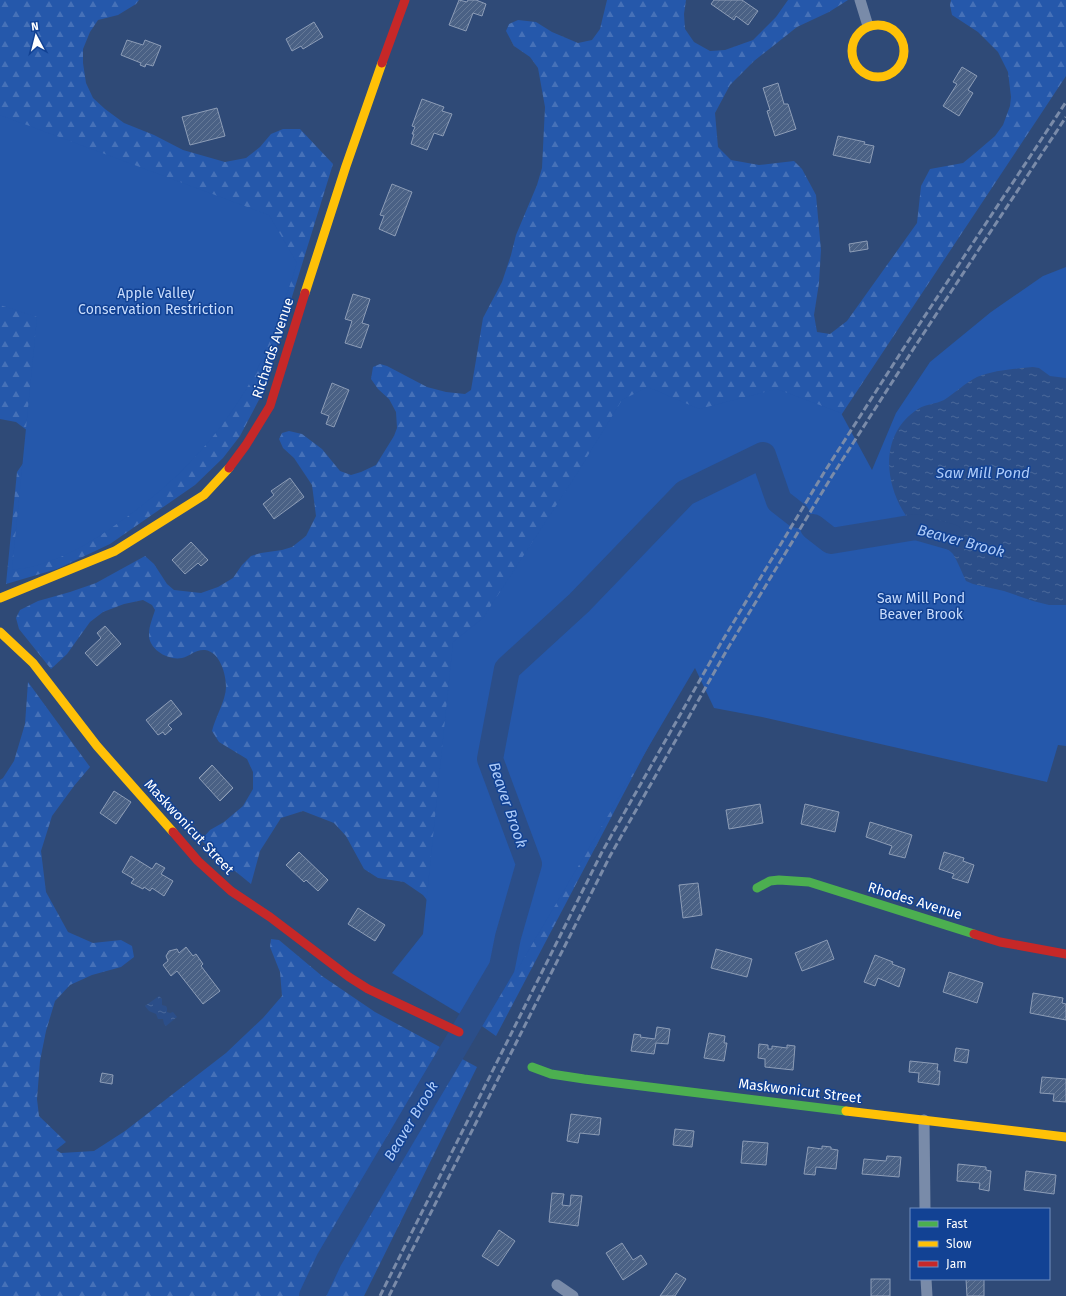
<svg xmlns="http://www.w3.org/2000/svg" width="1066" height="1296" viewBox="0 0 1066 1296" font-family="'Fira Sans',sans-serif">
<style>
.forest{fill:url(#forest-firs)}
.park{fill:#2558ab}
.water{fill:url(#water-ripples)}
.lines{fill:none;stroke-linecap:round;stroke-linejoin:round}
.river{stroke:#2b4e89;stroke-width:26}
.building{fill:url(#building-hatch);stroke:#8d9db7}
.street{stroke:#798ba9;stroke-width:11}
.fast{stroke:#4caf50;stroke-width:9}
.slow{stroke:#ffc107;stroke-width:9}
.jam{stroke:#c62828;stroke-width:9}
.rail{stroke:#7a8ba9;stroke-width:3;stroke-dasharray:7 3;stroke-linecap:butt}
.labels{text-anchor:middle;dominant-baseline:central;stroke-width:3;stroke-linejoin:round;paint-order:stroke}
.park-label{font-size:14px;fill:#c9ddfd;stroke:#124294}
.street-label{font-size:14px;fill:#fff;stroke:#124294}
.water-label{font-size:15px;font-style:italic;fill:#adcbf9;stroke:#124294}
</style>
<defs>
<pattern id="forest-firs" width="22" height="20" patternUnits="userSpaceOnUse"><rect width="22" height="20" fill="#2558ab"/><path d="M5 1l3.5 6h-7zM16 11l3.5 6h-7z" fill="#4671b8"/></pattern>
<pattern id="water-ripples" width="26" height="14" patternUnits="userSpaceOnUse"><rect width="26" height="14" fill="#2b4e89"/><path d="M2 4q2-2 4 0t4 0M15 11q2-2 4 0t4 0" fill="none" stroke="#4b699b"/></pattern>
<pattern id="building-hatch" width="6" height="6" patternUnits="userSpaceOnUse"><rect width="6" height="6" fill="#4a6185"/><path d="M-1 1l2-2M0 6l6-6M5 7l2-2" fill="none" stroke="#657997"/></pattern>
</defs>
<rect width="100%" height="100%" fill="#2f4a77"/>
<g class="forest">
<polygon points="0,0 139,0 136,4 118,15 98,20 90,32 83,49 83,63 86,83 93,98 105,109 124,123 154,135 183,150 225,162 246,158 260,147 271,134 283,129 300,129 333,164 262,394 240,436 223,458 195,485 110,544 57,569 6,584 17,472 31,452 32,434 16,422 0,419"/>
<path d="M607 0H686L684 14 685 29 694 42 710 51 725 50 753 40 776 17 788 0H848L829 12 797 27 754 61 730 85 715 113 718 147 731 160 759 165 794 161 802 169 816 195 821 250 819 283 814 315 817 332 830 334 847 321 917 223 921 186 930 169 963 163 974 154 995 136 1003 125 1010 106 1011 97 1008 72 998 52 978 32 952 15 950 5 951 0H1066V76L753 548 496 1036 435 993 434 909 423 895 404 882 378 878 364 869 346 836 334 823 303 811 281 818 260 851 251 884 230 867 201 840 210 830 224 822 243 806 253 789V772L247 759 219 742 212 731C215 718 226 700 226 687 226 674 220 652 205 650 196 649 190 656 182 658 168 661 148 649 149 634 149 626 153 617 155 610L152 605 143 600 124 604 103 612 90 622 67 654 51 669 19 629 16 618 20 610 38 601 70 592 96 583 145 556 154 564 167 584 174 590 201 593 218 587 233 578 242 565 251 556 261 553 282 550 292 547 306 536 316 516 312 485 294 458 283 448 279 439 282 433 289 431 302 434 322 449 340 471 351 475 361 472 376 465 394 436 397 428 396 412 389 399 378 389 371 379 373 367 380 364 387 366 427 387 446 392 465 394 471 390 483 318 502 282 511 255 516 235 537 185 542 168 545 107 538 68 530 57 514 46 506 31 509 24 518 20 536 22 552 32 578 43 592 40 600 29Z"/>
<polygon points="28,682 90,767 74,786 52,816 41,851 46,892 68,932 93,943 121,940 132,946 134,957 121,967 92,975 70,985 55,1001 46,1031 40,1061 37,1099 39,1116 66,1142 56,1150 61,1153 94,1151 125,1131 226,1053 263,1018 282,996 280,972 270,947 271,939 279,940 322,976 375,1012 477,1067 364,1296 0,1296 0,780 3,778 14,761 25,724"/>
</g>
<g class="park">
<path d="M0 115 269 215 297 263C284 303 272 343 252 379 218 440 168 490 111 528 81 549 49 566 12 570L37 317 0 305Z"/>
<polygon points="1066,267 1066,746 1058,745 1047,782 762,717 714,708 695,668 517,970 465,1017 392,973 423,934 453,642 483,618 576,475 622,400 648,387 699,409 777,389 841,413 872,470 896,413 930,362 991,312 1043,276"/>
</g>
<g class="water">
<path d="M1033 367 1039 368 1050 376 1066 378V605H1049L1033 601 1004 591 973 584 966 581C962 573 958 562 953 554 948 548 941 547 935 543 926 537 908 520 903 511 883 477 882 432 918 409 926 404 936 404 944 400 955 393 965 383 977 377 994 370 1014 369 1033 367Z"/>
<polygon points="159,996 162,999 162,1005 166,1006 167,1008 167,1012 170,1013 173,1012 177,1017 166,1026 164,1024 163,1019 158,1019 156,1014 149,1011 145,1006"/>
</g>
<g class="lines">
<g class="river">
<polyline points="813,527 831,541 916,527 951,537"/>
<polyline points="312,1296 329,1260 502,967 508,937 529,864 490,759 507,669 579,603 685,493 763,455 779,501 797,515"/>
</g>
</g>
<g class="building">
<polygon points="459,0 467,2 468,0 476,0 486,4 482,16 473,13 466,31 449,25"/>
<polygon points="714,0 742,0 758,11 748,25 736,16 734,20 711,4"/>
<polygon points="314,22 323,37 303,49 301,46 292,51 286,39"/>
<polygon points="127,40 143,45 145,40 161,46 153,66 146,64 145,67 140,65 141,63 121,55"/>
<polygon points="962,67 977,76 968,90 973,93 959,116 943,106 957,84 953,82"/>
<polygon points="778,83 784,104 788,104 796,129 775,136 767,111 770,110 763,88"/>
<polygon points="422,99 444,107 442,111 452,114 443,136 434,133 427,150 411,144 414,134 412,134 415,127 412,126"/>
<polygon points="217,108 225,136 190,145 182,117"/>
<polygon points="838,136 865,142 864,144 874,146 870,163 833,155"/>
<polygon points="392,184 412,192 395,236 379,229 384,216 380,215"/>
<polygon points="867,241 868,249 850,252 849,244"/>
<polygon points="353,294 370,299 362,323 369,325 361,348 345,343 352,321 345,319"/>
<polygon points="332,383 349,390 334,427 326,424 329,416 321,413"/>
<polygon points="290,478 304,497 274,519 263,504 274,495 271,491"/>
<polygon points="191,542 208,560 201,566 198,563 185,574 172,560"/>
<polygon points="105,626 121,644 97,666 85,653 101,638 97,633"/>
<polygon points="171,700 182,714 168,725 172,729 165,735 163,732 158,735 146,720"/>
<polygon points="212,765 233,788 220,801 199,778"/>
<polygon points="114,791 131,802 116,824 100,813"/>
<polygon points="760,804 763,823 729,829 726,810"/>
<polygon points="805,804 839,812 835,832 801,824"/>
<polygon points="870,822 912,835 905,858 889,854 892,846 866,837"/>
<polygon points="299,852 328,880 318,891 306,880 304,882 286,865"/>
<polygon points="944,852 964,858 963,861 974,865 968,883 952,878 954,874 939,869"/>
<polygon points="131,856 152,869 156,863 165,868 161,874 173,881 164,896 152,888 150,891 144,887 143,889 131,883 134,879 122,872"/>
<polygon points="698,883 702,915 683,918 679,885"/>
<polygon points="358,908 385,925 375,941 348,924"/>
<polygon points="827,940 834,959 802,971 795,953"/>
<polygon points="186,947 193,956 196,954 203,964 201,966 220,991 203,1004 177,971 171,976 163,965 168,961 166,956 169,951 177,949 179,953"/>
<polygon points="716,949 752,959 747,977 711,968"/>
<polygon points="875,955 893,962 892,964 905,969 899,987 878,978 875,986 864,982"/>
<polygon points="949,972 983,983 977,1003 943,992"/>
<polygon points="1033,993 1063,998 1062,1003 1066,1004 1066,1020 1030,1013"/>
<polygon points="657,1027 670,1029 668,1044 656,1043 654,1054 631,1051 634,1034 641,1035 640,1037 655,1039"/>
<polygon points="709,1033 725,1036 724,1043 727,1043 724,1061 704,1058"/>
<polygon points="759,1044 768,1045 768,1049 772,1049 772,1046 787,1048 787,1045 795,1046 793,1070 765,1067 765,1059 758,1058"/>
<polygon points="956,1048 969,1050 967,1063 954,1061"/>
<polygon points="910,1061 938,1064 937,1071 940,1071 939,1085 918,1082 919,1073 909,1072"/>
<polygon points="102,1073 113,1075 112,1084 100,1082"/>
<polygon points="1042,1077 1066,1079 1066,1102 1053,1101 1054,1094 1040,1093"/>
<polygon points="571,1114 601,1118 599,1135 580,1133 578,1143 567,1141"/>
<polygon points="675,1129 694,1131 692,1147 673,1145"/>
<polygon points="743,1141 768,1143 766,1165 741,1163"/>
<polygon points="822,1146 831,1147 831,1149 838,1150 836,1169 816,1167 815,1175 804,1174 808,1147 822,1149"/>
<polygon points="887,1156 901,1157 899,1177 862,1174 864,1159 886,1161"/>
<polygon points="958,1164 986,1167 986,1170 991,1171 989,1191 979,1189 980,1183 957,1181"/>
<polygon points="1026,1171 1056,1175 1054,1194 1024,1190"/>
<polygon points="552,1193 564,1194 562,1205 570,1206 571,1195 582,1196 578,1226 549,1222"/>
<polygon points="499,1230 515,1241 498,1266 482,1256"/>
<polygon points="622,1243 633,1260 641,1255 647,1264 623,1280 606,1253"/>
<polygon points="676,1273 686,1279 675,1296 660,1296"/>
<rect x="871" y="1279" width="19" height="17"/>
<polygon points="966,1279 984,1279 984,1296 967,1296"/>
</g>
<g class="lines">
<g class="street">
<polyline points="860,0 868,26"/>
<polyline points="924,1120 925,1209"/>
<polyline points="926,1279 927,1296"/>
<polyline points="557,1285 573,1296"/>
</g>
<g class="fast">
<polyline points="757,888 770,881 779,880 809,882 974,934"/>
<polyline points="532,1067 551,1074 584,1079 846,1111"/>
</g>
<g class="slow">
<circle cx="878" cy="51" r="26"/>
<polyline points="305,293 346,166 382,63"/>
<polyline points="0,598 115,551 204,495 229,468"/>
<polyline points="0,632 33,663 97,746 173,832"/>
<polyline points="846,1111 1066,1137"/>
</g>
<g class="jam">
<polyline points="382,63 405,0"/>
<polyline points="229,468 246,445 270,406 305,293"/>
<polyline points="173,832 198,861 231,891 270,917 349,977 368,989 459,1032"/>
<polyline points="974,934 1000,942 1066,954"/>
</g>
<g class="rail">
<polyline points="380,1296 602,852 721,643 825,471 907,343 1066,102"/>
<polyline points="389,1296 610,856 728,648 832,476 914,348 1066,117"/>
</g>
</g>
<g class="labels">
<g class="park-label">
<text x="156" y="293">Apple Valley<tspan x="156" dy="16">Conservation Restriction</tspan></text>
<text x="921" y="598">Saw Mill Pond<tspan x="921" dy="16">Beaver Brook</tspan></text>
</g>
<g class="street-label">
<text transform="translate(273 348) rotate(-72)">Richards Avenue</text>
<text transform="translate(189 827) rotate(47)">Maskwonicut Street</text>
<text transform="translate(915 901) rotate(17)">Rhodes Avenue</text>
<text transform="translate(800 1091) rotate(7)">Maskwonicut Street</text>
</g>
<g class="water-label">
<text x="983" y="473">Saw Mill Pond</text>
<text transform="translate(961 541) rotate(15)">Beaver Brook</text>
<text transform="translate(508 805) rotate(71)">Beaver Brook</text>
<text transform="translate(411 1121) rotate(-59)">Beaver Brook</text>
</g>
</g>
<rect x="910" y="1208" width="140" height="72" fill="#124294" stroke="#718ebf"/>
<rect x="918" y="1221" width="20" height="6" fill="#4caf50" stroke="#718ebf"/>
<text x="946" y="1228" font-size="12" fill="#ffffff">Fast</text>
<rect x="918" y="1241" width="20" height="6" fill="#ffc107" stroke="#718ebf"/>
<text x="946" y="1248" font-size="12" fill="#ffffff">Slow</text>
<rect x="918" y="1261" width="20" height="6" fill="#c62828" stroke="#718ebf"/>
<text x="946" y="1268" font-size="12" fill="#ffffff">Jam</text>
<g transform="translate(36 36) rotate(353)" stroke="#124294" stroke-width="3" paint-order="stroke">
<path d="M0-3L7 15L0 10L-7 15Z" fill="#ffffff"/>
<text y="-6" font-size="11" font-weight="bold" text-anchor="middle" fill="#ffffff">N</text>
</g>
</svg>
